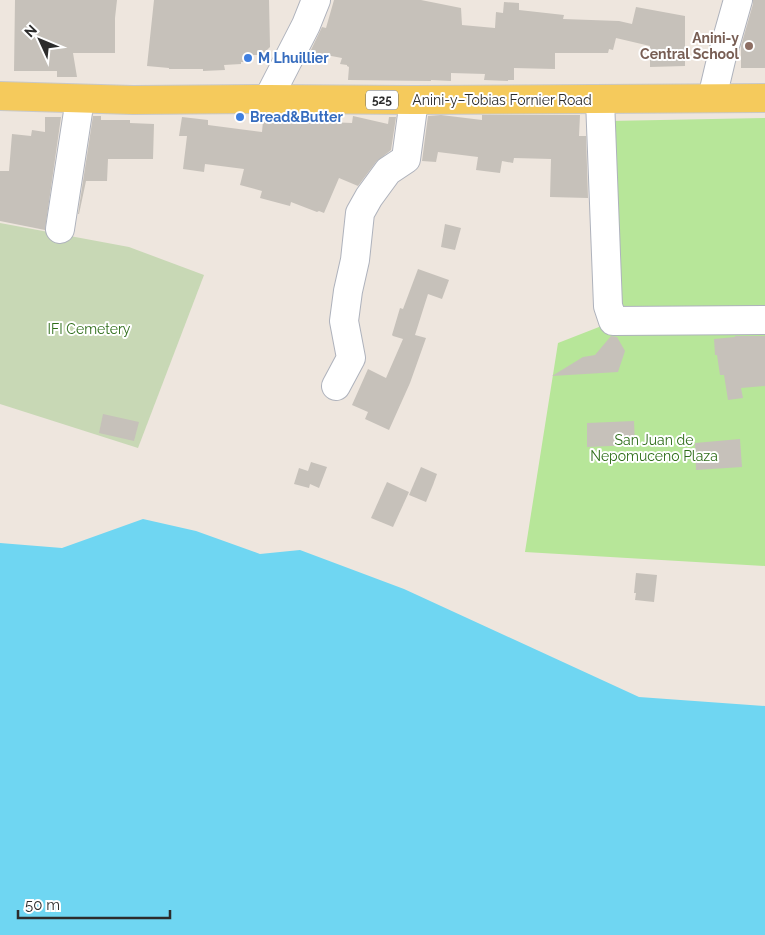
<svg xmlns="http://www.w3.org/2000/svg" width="765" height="935" viewBox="0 0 765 935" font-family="Raleway,sans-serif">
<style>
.green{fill:#b7e699}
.cemetery{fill:#c8d8b5}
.water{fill:#6fd6f2}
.building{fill:#c6c1ba}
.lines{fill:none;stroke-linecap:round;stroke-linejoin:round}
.minor-casing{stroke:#aeb2bc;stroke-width:30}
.major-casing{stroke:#c8c8c8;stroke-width:30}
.minor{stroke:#fff;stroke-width:28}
.major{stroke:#f5ca5c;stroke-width:28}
.education-dot{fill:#8d6e63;stroke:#fff;stroke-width:2}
.shop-dot{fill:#3f7fe0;stroke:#fff;stroke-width:2}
.labels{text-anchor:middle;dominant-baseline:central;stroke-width:4;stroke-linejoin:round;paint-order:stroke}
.shield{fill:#fff;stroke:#6b6b6b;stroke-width:1}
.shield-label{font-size:12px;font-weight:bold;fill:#2c2c2c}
.education-label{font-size:14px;font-weight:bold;fill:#785e54;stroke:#fff;text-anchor:end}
.shop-label{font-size:14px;font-weight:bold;fill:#366cbe;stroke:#fff;text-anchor:start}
.street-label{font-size:14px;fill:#2c2c2c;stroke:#fff}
.park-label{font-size:14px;fill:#2e6d19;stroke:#fff}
</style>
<rect width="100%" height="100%" fill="#eee6de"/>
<polygon class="green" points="765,118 765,566 525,552 558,343 599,327 609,121"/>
<polygon class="cemetery" points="0,223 129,247 204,275 138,448 0,404"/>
<polygon class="water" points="143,519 196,531 260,554 300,550 404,589 639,697 765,706 765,935 0,935 0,543 62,548"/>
<g class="building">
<polygon points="15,0 117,0 115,18 115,53 73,53 77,77 57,77 57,71 14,71"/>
<polygon points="154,0 269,0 270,47 262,55 251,55 252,62 241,62 241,64 224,65 225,70 203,71 203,69 169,69 169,68 147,66"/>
<polygon points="334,0 421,0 461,8 462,25 495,28 496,12 503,13 504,2 519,3 519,10 564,15 563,19 619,21 632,24 636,7 685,16 685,66 650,67 650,46 616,38 613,50 609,49 608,53 555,53 555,69 514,68 514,80 508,80 508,81 484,80 485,74 451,73 451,81 431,80 431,81 348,80 349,67 347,66 347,65 340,64 342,58 310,52 322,27 326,28"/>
<polygon points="753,0 765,0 765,68 741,68 741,46 753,4"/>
<polygon points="441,115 482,120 482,115 580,115 579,136 586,136 588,198 550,197 551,159 514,158 513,163 502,161 500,173 476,170 478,157 438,152 436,162 422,161 428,116"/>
<polygon points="93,116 101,116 101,120 130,120 130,123 154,124 153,159 108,159 107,181 86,181 79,214 78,214"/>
<polygon points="353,116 388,124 389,117 396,117 391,150 376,162 358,186 339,178 324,213 319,211 317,212 291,202 290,206 260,198 262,191 240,185 244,169 205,164 204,172 183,169 187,136 179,136 182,117 208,120 208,125 262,132 263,121 299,119 299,121 303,121 352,123"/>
<polygon points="45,117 61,117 45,230 0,221 0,171 9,171 12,134 31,136 32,130 45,132"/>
<polygon points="445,224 461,228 455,250 441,247"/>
<polygon points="418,269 449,280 442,299 428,294 415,335 426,338 410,383 389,430 365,419 368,412 352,405 368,369 386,378 403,339 393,336 392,335 400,308 403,309"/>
<polygon points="611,336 617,337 625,351 618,372 552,376 583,357 595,355"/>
<polygon points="735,336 765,336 765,386 741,388 743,398 728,400 724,375 720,375 717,355 715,355 714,339 735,337"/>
<polygon points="103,414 139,422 134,441 99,433"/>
<polygon points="634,421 635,445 587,447 587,423"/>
<polygon points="740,439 742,467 696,470 695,443"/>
<polygon points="311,462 327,467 319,488 310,484 309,488 294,484 299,468 308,471"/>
<polygon points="421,467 437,474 433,485 426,502 409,495"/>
<polygon points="387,482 409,492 393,527 371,518"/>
<polygon points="636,573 657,575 654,602 635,600 636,593 634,593"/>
</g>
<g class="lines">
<g class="minor-casing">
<g id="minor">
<polyline points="712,98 721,60 738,0"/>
<polyline points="268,99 306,25 316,0"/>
<polyline points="600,100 608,306 613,321 765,320"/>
<polyline points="60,229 80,99"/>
<polyline points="336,386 351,358 344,321 348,291 355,260 360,213 369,197 388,171 406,159 414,100"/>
</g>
</g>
<g class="major-casing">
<polyline id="major" points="0,96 133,100 268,99 414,100 765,98"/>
</g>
<use href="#minor" class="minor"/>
<use href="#major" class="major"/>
</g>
<circle class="education-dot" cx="749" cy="46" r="5"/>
<g class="shop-dot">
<circle cx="248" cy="58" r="5"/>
<circle cx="240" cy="117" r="5"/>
</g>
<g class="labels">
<rect class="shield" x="366" y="90.5" width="32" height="19" rx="4"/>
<g class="shield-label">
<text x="382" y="100">525</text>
</g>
<g class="education-label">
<text x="739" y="38">Anini-y<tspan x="739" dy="16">Central School</tspan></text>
</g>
<g class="shop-label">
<text x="258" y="58">M Lhuillier</text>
<text x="250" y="117">Bread&amp;Butter</text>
</g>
<g class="street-label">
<text x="502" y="100">Anini-y–Tobias Fornier Road</text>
</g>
<g class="park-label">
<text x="89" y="329">IFI Cemetery</text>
<text x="654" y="440">San Juan de<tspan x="654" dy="16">Nepomuceno Plaza</tspan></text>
</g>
</g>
<g transform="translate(40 40) rotate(314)" stroke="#ffffff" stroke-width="4" paint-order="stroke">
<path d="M0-4L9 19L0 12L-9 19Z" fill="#2c2c2c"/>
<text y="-8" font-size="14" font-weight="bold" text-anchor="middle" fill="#2c2c2c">N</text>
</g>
<path d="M18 910v8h152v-8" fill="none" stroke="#2c2c2c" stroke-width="2.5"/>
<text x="25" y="910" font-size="15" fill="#2c2c2c" stroke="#ffffff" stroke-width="4" paint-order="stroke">50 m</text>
</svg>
